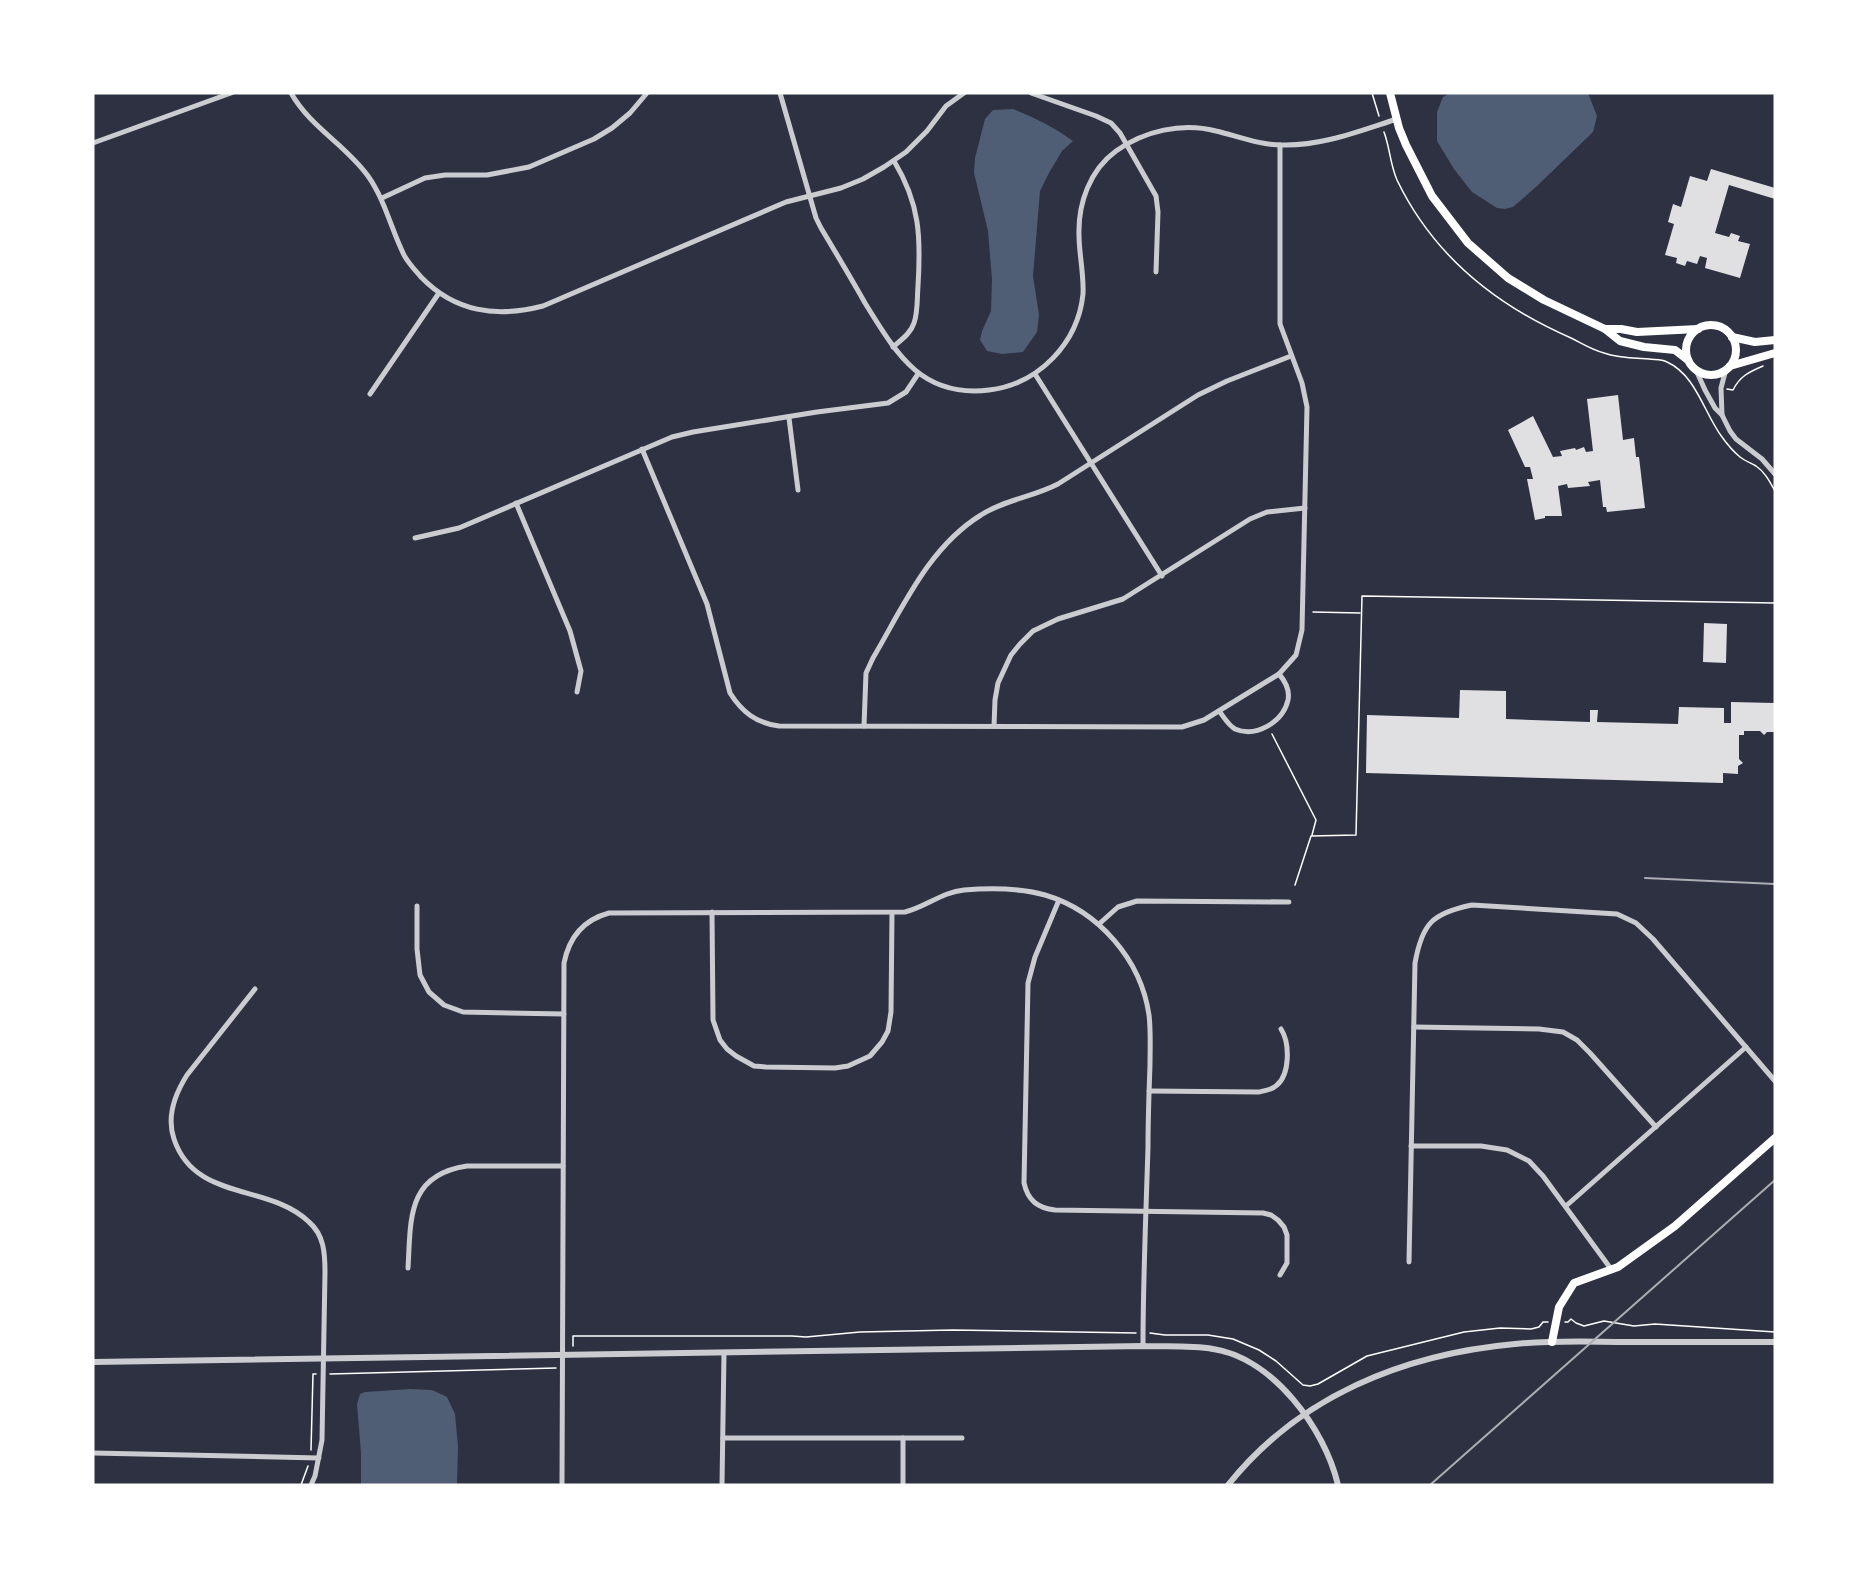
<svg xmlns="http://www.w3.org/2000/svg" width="1868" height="1578" viewBox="0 0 1868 1578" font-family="'Archivo Narrow',sans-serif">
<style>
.water{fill:#4f5d75}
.building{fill:#e0e0e3}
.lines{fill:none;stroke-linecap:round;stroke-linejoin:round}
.path{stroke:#fff;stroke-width:1.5}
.minor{stroke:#caccd0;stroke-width:5}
.tertiary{stroke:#caccd0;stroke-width:6}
.secondary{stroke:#fff;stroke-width:8}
.rail{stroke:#abadb3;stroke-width:2}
</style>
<rect width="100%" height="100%" fill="#2d3142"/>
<g class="water">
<polygon points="1450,93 1588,93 1597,116 1593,132 1537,186 1513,207 1505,209 1497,208 1472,192 1454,169 1437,141 1437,112 1443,97"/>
<path d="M1013 109C1035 118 1054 127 1073 141L1062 151 1049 173 1040 191 1033 276 1039 315 1037 332 1023 352 1002 354 987 351 980 340 982 331 991 311 992 279 988 231 974 173 975 158 985 119 993 110Z"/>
<polygon points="410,1389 432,1390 447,1397 455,1414 458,1446 457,1485 361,1485 361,1453 357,1404 360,1394 365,1392"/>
</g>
<g class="building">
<polygon points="1711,169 1775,188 1775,199 1729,185 1715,233 1729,237 1731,233 1740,236 1738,241 1750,244 1740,278 1705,268 1707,258 1700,256 1697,264 1687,261 1685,266 1676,263 1677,258 1665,255 1674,224 1668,222 1673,204 1681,207 1690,176 1707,181"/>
<polygon points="1618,395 1623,440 1634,438 1636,457 1639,457 1645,508 1607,512 1606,507 1603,507 1600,480 1588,482 1590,486 1568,488 1567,484 1558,486 1562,516 1545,516 1545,518 1535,520 1527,479 1533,479 1530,467 1525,467 1508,430 1533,416 1553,457 1562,456 1560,451 1575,448 1576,450 1584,447 1586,452 1593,451 1587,399"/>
<polygon points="1704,623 1727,624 1726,663 1703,662"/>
<polygon points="1460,690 1506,691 1506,719 1590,722 1590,710 1598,710 1597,722 1678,724 1679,707 1724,708 1724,723 1731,723 1731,702 1775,703 1774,732 1767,732 1764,735 1760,731 1744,731 1744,735 1739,735 1739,759 1743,763 1738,766 1738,774 1723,773 1723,783 1366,773 1367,715 1459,718"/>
</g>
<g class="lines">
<g class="path">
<polyline points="1372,93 1379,116"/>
<path d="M1384 132C1390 148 1390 164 1397 180 1433 255 1495 305 1571 338 1581 343 1592 350 1604 353 1618 358 1634 358 1649 359 1654 360 1661 359 1667 362 1696 375 1704 413 1722 437 1727 444 1734 452 1740 457 1745 461 1751 463 1756 466 1765 472 1770 482 1775 491"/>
<path d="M1727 389 1733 390C1740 376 1749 372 1763 366"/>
<polyline points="1313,612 1360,613"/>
<polyline points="1272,734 1316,820 1312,835"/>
<polyline points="1295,885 1311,836 1356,835 1362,596 1775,603"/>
<polyline points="1565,1322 1568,1322 1571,1319 1576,1323 1584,1326 1604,1321 1634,1326 1655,1324 1775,1332"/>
<polyline points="1150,1333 1165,1335 1208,1335 1233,1339 1259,1350 1276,1361 1303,1385 1310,1386 1318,1384 1367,1356 1464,1332 1500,1328 1531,1329 1539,1327 1543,1322 1548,1322"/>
<polyline points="573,1346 573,1336 792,1336 806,1337 860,1332 953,1330 1136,1333"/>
<polyline points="330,1374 556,1368"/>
<polyline points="311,1450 313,1374 316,1374"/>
<polyline points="301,1485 308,1466"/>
</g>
<g class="minor">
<path d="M291 93C311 128 345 144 368 176 385 200 391 229 404 255 408 263 415 270 421 277 455 312 496 318 543 306L786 202 841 188 863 179 884 167 906 152 927 131 946 106 964 93"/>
<path d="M780 93 816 218 821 228C836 253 851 278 865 303 896 353 921 398 989 390 1039 384 1078 343 1083 294 1084 274 1079 254 1079 235 1078 203 1090 170 1116 151 1144 131 1182 122 1216 131 1237 136 1259 145 1282 145 1322 146 1359 131 1397 119"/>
<polyline points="1031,93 1096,116 1111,123 1120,133 1156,196 1158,212 1156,272"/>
<polyline points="93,143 231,93"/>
<polyline points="382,198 425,178 445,175 487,175 529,167 594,139 612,128 630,113 647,93"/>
<path d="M893 347C901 340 911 333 914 323 918 312 917 298 918 286 921 237 920 204 894 161"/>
<polyline points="1696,370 1705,390 1715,408 1722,415 1730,431 1736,439 1762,459 1775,474"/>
<polyline points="1035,374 1162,576"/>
<polyline points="370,394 439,293"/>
<polyline points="1722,415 1721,388 1726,369"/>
<polyline points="789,418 798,490"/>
<path d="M642 449 707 604 730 693C742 712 756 723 779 726L1182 727 1204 720 1279 674 1296 655 1302 630 1307 407 1302 383 1280 324V145"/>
<polyline points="516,503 570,631 581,671 577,692"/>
<polyline points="415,538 459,528 672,437 693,432 817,412 888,403 906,392 918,374"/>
<path d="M1219 711C1224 717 1228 725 1235 729 1256 738 1283 722 1288 700 1290 690 1285 681 1279 674"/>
<path d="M864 726 866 673 873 658C903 607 929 547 981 515 1004 500 1033 497 1058 484L1198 395 1227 381 1291 356"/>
<polyline points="994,726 995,700 998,683 1011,655 1020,644 1033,631 1058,619 1123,599 1250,519 1267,512 1305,508"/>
<path d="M1059 900 1035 957 1028 983 1024 1183C1028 1201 1038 1208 1055 1210L1263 1213 1271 1215 1278 1220 1284 1227 1287 1235V1263L1280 1275"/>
<polyline points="417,906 417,949 420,975 429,992 444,1005 463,1012 564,1014"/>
<polyline points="712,912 713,1020 720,1040 727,1049 736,1056 754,1066 766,1067 835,1068 848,1066 870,1056 882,1042 888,1031 891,1012 892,913"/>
<polyline points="1099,924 1118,907 1137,901 1289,902"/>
<path d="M255 989 187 1075C175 1094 166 1116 174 1139 195 1202 269 1183 309 1222 324 1235 325 1253 325 1272L322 1440 315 1476 311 1485"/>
<polyline points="1414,1027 1539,1029 1563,1032 1577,1040 1590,1053 1656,1127"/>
<path d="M1149 1091 1259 1092C1265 1091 1272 1090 1277 1085 1290 1074 1290 1043 1281 1029"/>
<polyline points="1411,1146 1481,1146 1507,1150 1529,1161 1543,1176 1611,1269"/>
<polyline points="1566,1206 1746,1047"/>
<path d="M1409 1262 1415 963C1422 924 1432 913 1472 905L1617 914 1636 923 1653 939 1775 1081"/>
<path d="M408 1268C411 1220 406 1175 467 1166H563"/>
<polyline points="723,1438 962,1438"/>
<polyline points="93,1453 319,1458"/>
<path d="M562 1485 564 963C569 938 583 920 609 913L905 912C926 907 942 892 964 890 990 888 1020 888 1045 895 1099 911 1141 960 1149 1015 1151 1032 1150 1049 1150 1065 1149 1092 1148 1120 1148 1147 1146 1213 1143 1280 1143 1346"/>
<polyline points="722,1485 724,1353"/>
<polyline points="903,1485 903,1438"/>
</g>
<g class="tertiary">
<path d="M93 1362 1143 1346C1166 1347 1190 1345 1213 1349 1273 1358 1325 1429 1338 1485"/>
<path d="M1228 1485C1299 1396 1404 1354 1515 1344 1553 1340 1591 1342 1629 1342 1678 1342 1726 1342 1775 1342"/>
</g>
<g class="secondary">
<polyline points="1390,93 1399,128 1406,145 1432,196 1468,243 1508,278 1544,300 1605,329 1621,329 1637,332 1698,329"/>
<circle cx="1711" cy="350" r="25"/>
<polyline points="1605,329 1620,341 1644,347 1675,350 1688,360"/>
<polyline points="1732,337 1755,342 1775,340"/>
<polyline points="1730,366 1775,353"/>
<polyline points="1552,1342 1559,1307 1574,1283 1618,1267 1675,1226 1775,1138"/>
</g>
<g class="rail">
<polyline points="1645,878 1775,884"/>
<polyline points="1430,1485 1775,1180"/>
</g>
</g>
<rect width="1868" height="1578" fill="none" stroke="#ffffff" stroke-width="189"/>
</svg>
